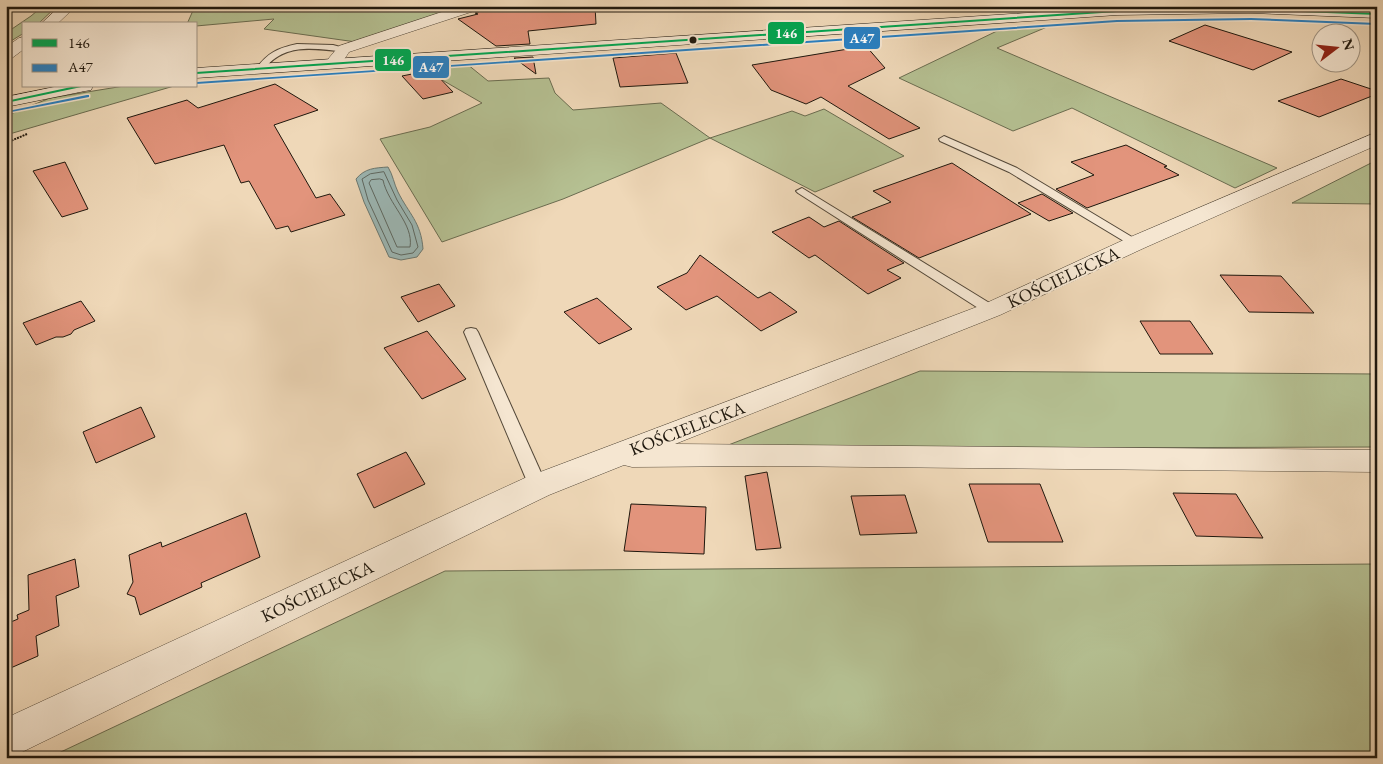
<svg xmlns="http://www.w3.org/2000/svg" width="1383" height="764" viewBox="0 0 1383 764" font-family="'EB Garamond',serif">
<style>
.green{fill:#b5c092;stroke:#6a6c50}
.water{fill:#9cb8b6;stroke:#6a7872}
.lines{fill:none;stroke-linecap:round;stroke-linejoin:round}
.shore{stroke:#5d6862;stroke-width:1}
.building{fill:#e2947c;stroke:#1e170d}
.lane-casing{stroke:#524738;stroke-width:2}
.street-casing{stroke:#524738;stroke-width:1}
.secondary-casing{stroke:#1e170d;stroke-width:1}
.path{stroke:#1e170d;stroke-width:2;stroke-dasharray:2 1;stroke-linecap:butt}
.lane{fill:#f5e6d1;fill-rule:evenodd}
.street{fill:#f5e6d1;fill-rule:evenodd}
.secondary{fill:#f5e6d1;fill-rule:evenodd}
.bus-1-casing{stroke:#f5e6d1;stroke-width:3}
.bus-2-casing{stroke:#f5e6d1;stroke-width:3}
.bus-1{fill:#00a651;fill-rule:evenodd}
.bus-2{fill:#2980c2;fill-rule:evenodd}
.bus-dot{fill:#1e170d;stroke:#f5e6d1;stroke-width:2}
.labels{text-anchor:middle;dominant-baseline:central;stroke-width:4;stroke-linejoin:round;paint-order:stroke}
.street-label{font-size:18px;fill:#1e170d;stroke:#f5e6d1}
.line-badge{stroke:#f5e6d1;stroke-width:2}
.badge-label{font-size:14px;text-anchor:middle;font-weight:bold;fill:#fff}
</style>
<rect width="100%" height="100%" fill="#efd8b8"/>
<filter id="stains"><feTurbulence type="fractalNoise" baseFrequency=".004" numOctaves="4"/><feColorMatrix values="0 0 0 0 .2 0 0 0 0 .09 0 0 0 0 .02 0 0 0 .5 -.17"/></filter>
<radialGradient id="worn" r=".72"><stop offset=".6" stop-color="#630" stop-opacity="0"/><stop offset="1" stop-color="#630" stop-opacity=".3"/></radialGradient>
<g class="green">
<polygon points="43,6 57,6 38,24 24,24 24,33 6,44 6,33 31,16"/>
<polygon points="195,6 464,6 356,42 264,29 274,19 196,26 196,24 187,24"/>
<polygon points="1047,27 997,48 1277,168 1235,188 1072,108 1013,131 899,78 997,31"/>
<polygon points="467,64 488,81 549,78 555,93 573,110 661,103 710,138 792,111 805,116 824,109 904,156 815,192 710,138 563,199 442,242 380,139 430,127 482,103 418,66"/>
<polygon points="124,86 174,86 6,135 6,116 50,98"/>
<polygon points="1377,160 1377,204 1292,203"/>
<polygon points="920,371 1377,374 1377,447 718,449"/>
<polygon points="1377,564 1377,758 412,758 413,752 377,758 48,758 445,571"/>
</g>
<path class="water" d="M388 167C393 175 394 184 398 192 409 214 421 222 423 249L417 257 401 260 389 257 364 202 356 179C365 168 375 168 388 167Z"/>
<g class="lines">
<g class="shore">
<polygon points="384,172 397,200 412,225 418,247 413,253 401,255 392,252 368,200 362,179 370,174"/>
<path d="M380 179 383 180C388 204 414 224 410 247H397L369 183 371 180Z"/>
</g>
</g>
<g class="building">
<polygon points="484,6 595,6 596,24 528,31 530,44 496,46 458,19 478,14 475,13 481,11"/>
<polygon points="1205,25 1292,52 1253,70 1169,41"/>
<polygon points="866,46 885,68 848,86 920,128 889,139 821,97 806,104 771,90 752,65"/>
<polygon points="676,53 688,83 620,87 613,58"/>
<polygon points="533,57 536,74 514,58"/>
<polygon points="432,70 453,92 423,99 402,76"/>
<polygon points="1341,79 1377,91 1377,94 1319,117 1278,101"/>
<polygon points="275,84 318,110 274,125 316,198 330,194 345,215 291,232 288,226 276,229 249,181 241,183 224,145 155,164 127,118 187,100 198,108"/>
<polygon points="1126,145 1167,166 1164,167 1179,175 1087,208 1056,189 1094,175 1071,162"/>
<polygon points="65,162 88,209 62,217 33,171"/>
<polygon points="952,163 1031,214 919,258 852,217 891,202 873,191"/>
<polygon points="1042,194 1073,213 1049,221 1018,203"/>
<polygon points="809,217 824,227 839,221 904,263 887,270 901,278 868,294 815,255 809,258 772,232"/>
<polygon points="700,255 758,298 770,292 797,312 761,331 717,296 686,310 657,287 687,273"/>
<polygon points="1220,275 1281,276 1314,313 1249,312"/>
<polygon points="439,284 455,306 418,322 401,297"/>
<polygon points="597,298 632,329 599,344 564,312"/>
<polygon points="81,301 95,321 74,330 71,334 63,337 56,337 36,345 23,323"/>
<polygon points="1140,321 1190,321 1213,354 1160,354"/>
<polygon points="427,331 466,379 422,399 384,348"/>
<polygon points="141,407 155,437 96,463 83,432"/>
<polygon points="406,452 425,484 374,508 357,474"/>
<polygon points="767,472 781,548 756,550 745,476"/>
<polygon points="969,484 1040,484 1063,542 988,542"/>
<polygon points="1173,493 1236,494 1263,538 1196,536"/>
<polygon points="905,495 917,533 860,535 851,496"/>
<polygon points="631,504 706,507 704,554 624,551"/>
<polygon points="246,513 260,557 201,583 202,587 140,615 135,597 127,594 133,582 129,555 161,542 162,547"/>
<polygon points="75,559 79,587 56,596 59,626 36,636 38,656 6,670 6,624 18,619 17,615 29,610 28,575"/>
</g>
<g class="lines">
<g class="lane-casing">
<g id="lane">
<path d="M297 44 333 45 348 49 344 52C314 48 282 43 263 71L256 69C267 53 278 48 297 44Z"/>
<polygon points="944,136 1017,168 1142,243 1140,246 1132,246 1009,172 940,141 939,139"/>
<polygon points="802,188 996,307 998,310 996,313 986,313 798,193 796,191"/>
<polygon points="471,328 476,329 478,332 547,486 544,491 538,493 532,491 529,486 464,332 466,329"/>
</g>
</g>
<g class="street-casing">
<g id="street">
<polygon points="60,6 76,6 57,24 41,24"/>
<path d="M460 6H482L480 9 349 52C343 61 339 70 326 67L324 64 339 46Z"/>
<polygon points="24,37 24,49 12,58 6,60 6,47 19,38"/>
<polygon points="1377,132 1377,145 1144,248 1000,315 675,444 1377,450 1377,472 768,466 632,467 624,465 549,495 20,753 6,758 6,718 527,477 982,305 1128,238"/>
</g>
</g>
<g class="secondary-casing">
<g id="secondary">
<polygon points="1287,6 1377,10 1377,18 1251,13 1117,15 196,78 196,68 1117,7"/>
<polygon points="59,86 93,86 91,90 85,91 6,107 6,97"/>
</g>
</g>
<polyline class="path" points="6,143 27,134"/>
<use href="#lane" class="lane"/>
<use href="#street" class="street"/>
<use href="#secondary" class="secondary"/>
<g class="bus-1-casing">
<g id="bus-1">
<polygon points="1251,8 1377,13 1377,15 1251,10 1117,12 196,74 196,72 1117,10"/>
<polygon points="76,86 86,86 6,103 6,101"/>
</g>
</g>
<g class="bus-2-casing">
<g id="bus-2">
<polygon points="1251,18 1377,23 1377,25 1251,20 1117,22 196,84 197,82 1117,20"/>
<polygon points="87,95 89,95 89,97 6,113 6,111 8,111"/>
</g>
</g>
<use href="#bus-1" class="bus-1"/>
<use href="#bus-2" class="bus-2"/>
</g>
<circle class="bus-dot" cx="693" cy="40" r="4.5"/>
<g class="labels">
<g class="street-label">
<text transform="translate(1063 277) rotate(-25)">KOŚCIELECKA</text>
<text transform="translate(687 428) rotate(-21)">KOŚCIELECKA</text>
<text transform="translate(317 591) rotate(-25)">KOŚCIELECKA</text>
</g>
</g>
<g class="line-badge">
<rect x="767" y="21" width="38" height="24" rx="5" fill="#00a651"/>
<rect x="843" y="26" width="38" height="24" rx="5" fill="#2980c2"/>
<rect x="374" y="48" width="38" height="24" rx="5" fill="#00a651"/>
<rect x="412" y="55" width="38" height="24" rx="5" fill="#2980c2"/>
</g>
<g class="badge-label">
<text x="786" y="38">146</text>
<text x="862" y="43">A47</text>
<text x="393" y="65">146</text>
<text x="431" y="72">A47</text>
</g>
<rect width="1383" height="764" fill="none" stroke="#efd8b8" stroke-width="25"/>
<rect x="8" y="8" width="1368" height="749" fill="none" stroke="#1e170d" stroke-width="2.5"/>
<rect x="12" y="12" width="1358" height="739" fill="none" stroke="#1e170d"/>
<rect x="22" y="22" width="175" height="65" fill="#f5e6d1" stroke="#9f9383"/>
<rect x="32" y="39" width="25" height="8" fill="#00a651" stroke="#9f9383"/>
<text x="68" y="48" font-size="15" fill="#1e170d">146</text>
<rect x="32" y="64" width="25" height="8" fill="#2980c2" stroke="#9f9383"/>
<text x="68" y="72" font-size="15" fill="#1e170d">A47</text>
<g transform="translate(1336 48) rotate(74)"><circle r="24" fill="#f5e6d1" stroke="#9f9383"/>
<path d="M0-4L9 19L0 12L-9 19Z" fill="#8f2418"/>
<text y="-8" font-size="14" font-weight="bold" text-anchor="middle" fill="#1e170d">N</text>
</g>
<rect width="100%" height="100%" filter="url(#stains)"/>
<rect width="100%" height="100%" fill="url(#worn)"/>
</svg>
